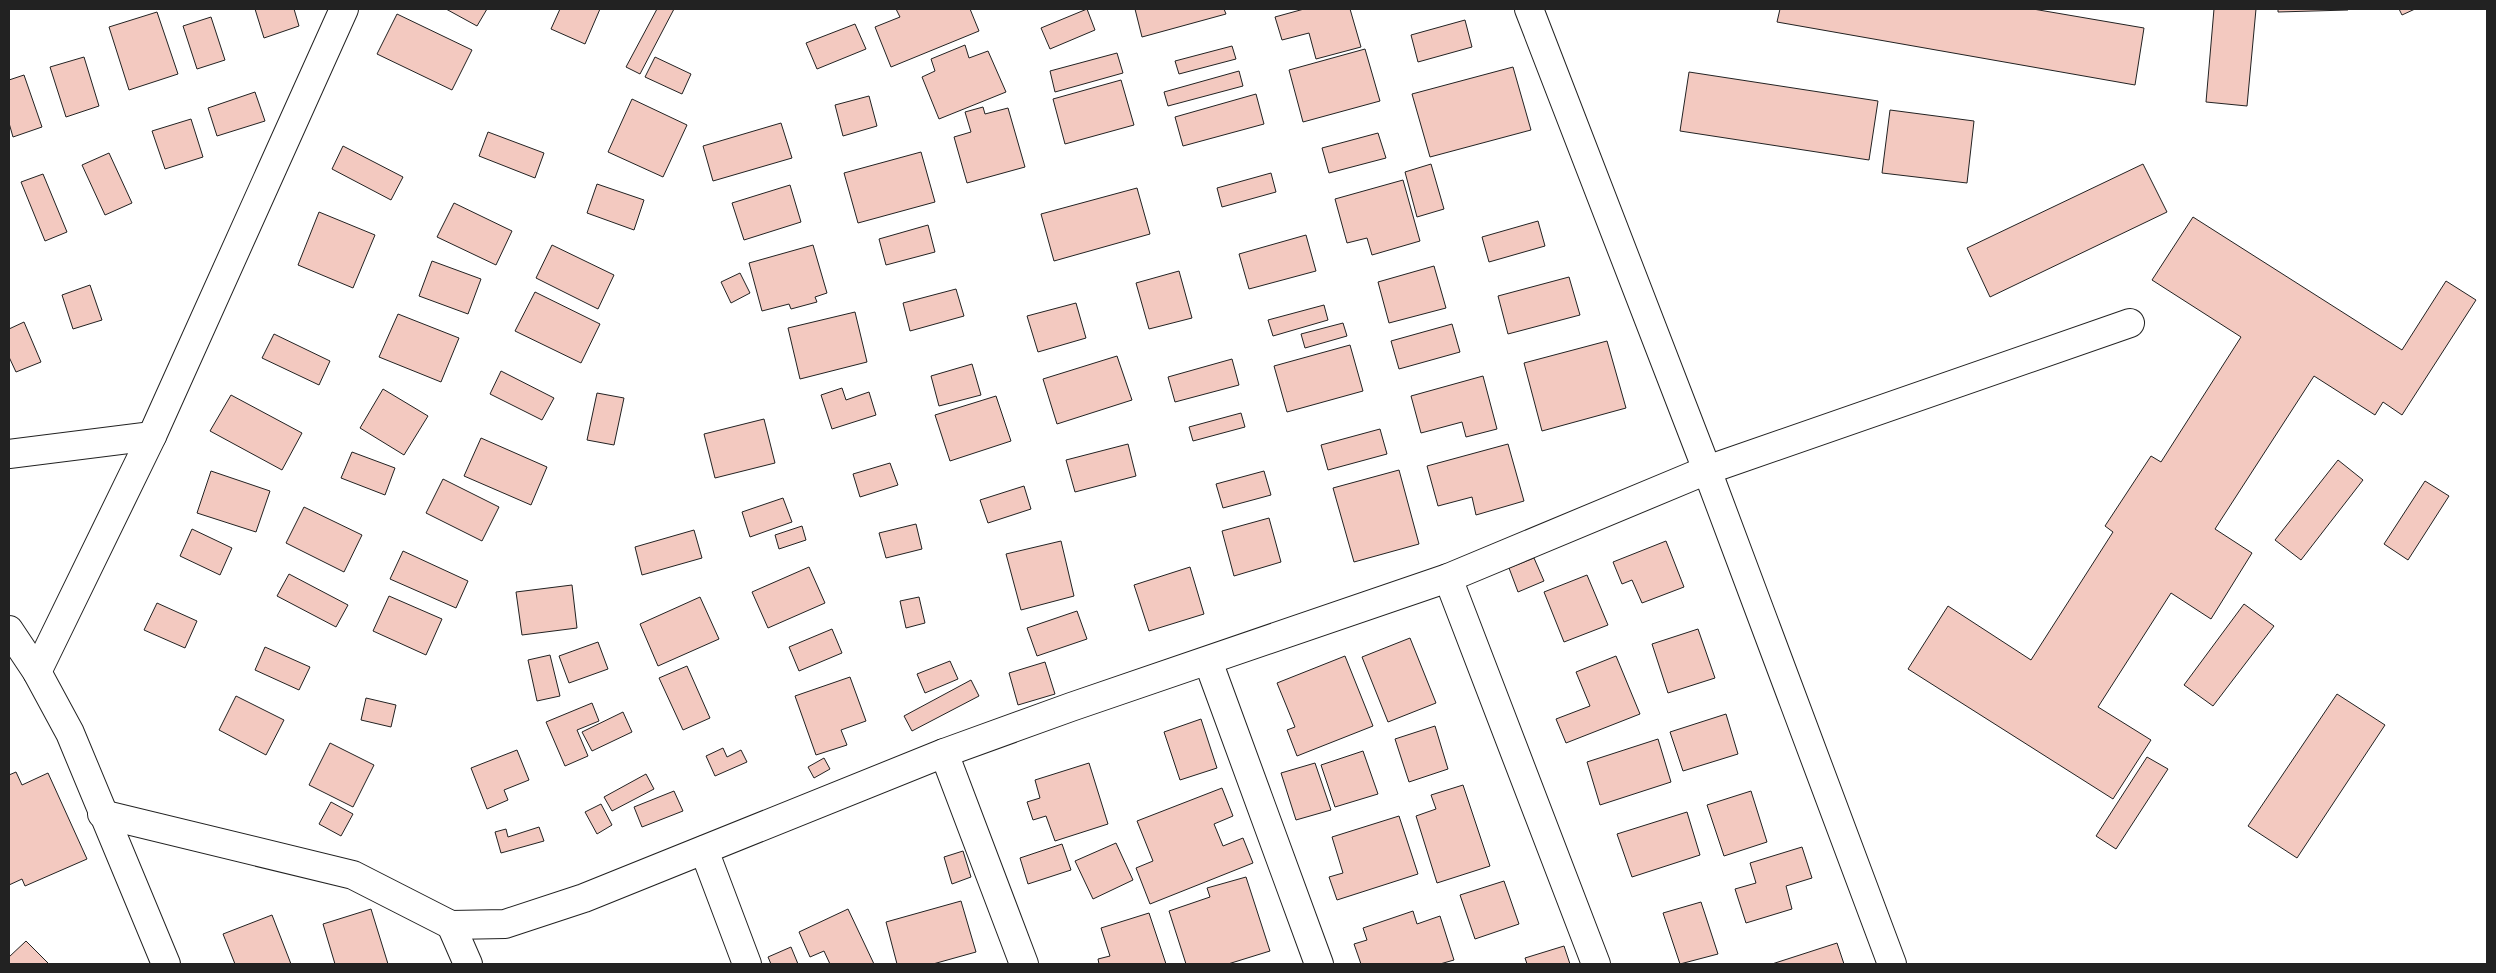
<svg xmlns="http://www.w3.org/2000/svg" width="2496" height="973" viewBox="0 0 2496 973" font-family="Helvetica,sans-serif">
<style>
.building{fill:#f3c9c0;stroke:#222}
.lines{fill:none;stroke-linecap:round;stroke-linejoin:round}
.minor-casing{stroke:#222;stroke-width:30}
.minor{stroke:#fff;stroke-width:28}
</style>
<rect width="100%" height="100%" fill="#fff"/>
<g class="building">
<polygon points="255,9 294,9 299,26 264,38"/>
<polygon points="446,9 487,9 477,26"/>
<polygon points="560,9 600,9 585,44 551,29"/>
<polygon points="657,9 674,9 640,74 626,67"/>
<polygon points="896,9 970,9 979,31 891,67 875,27 900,17"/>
<polygon points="1087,9 1095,30 1050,49 1041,28"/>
<polygon points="1135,9 1224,9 1226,14 1142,37"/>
<polygon points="1304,9 1350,9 1361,47 1316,59 1309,33 1282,40 1275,17"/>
<polygon points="1780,9 2033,9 2144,28 2135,85 1777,22"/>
<polygon points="2214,9 2256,9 2247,106 2206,102"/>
<polygon points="2278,9 2348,9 2348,10 2278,12"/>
<polygon points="2399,9 2415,9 2402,15"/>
<polygon points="157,12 178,74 129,90 109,27"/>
<polygon points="397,14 472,50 452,90 377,54"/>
<polygon points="211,17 225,60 197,69 183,26"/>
<polygon points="1465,20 1472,47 1418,62 1411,35"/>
<polygon points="855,24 866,49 817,69 806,43"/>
<polygon points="965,45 969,58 988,51 1006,92 939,119 922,77 935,71 931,59"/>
<polygon points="1232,46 1236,59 1179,74 1175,61"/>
<polygon points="1365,49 1380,101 1303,122 1289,70"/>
<polygon points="1117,53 1123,73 1055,92 1050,71"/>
<polygon points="84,57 99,106 66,117 50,67"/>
<polygon points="655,57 691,74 682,94 645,77"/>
<polygon points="1513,67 1531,130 1430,157 1412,94"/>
<polygon points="1239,71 1243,86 1168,106 1164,92"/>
<polygon points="1689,72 1878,101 1869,160 1680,131"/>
<polygon points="24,75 42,127 13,137 9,123 9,80"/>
<polygon points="1121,80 1134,125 1065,144 1053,99"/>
<polygon points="255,92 265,121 217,136 208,108"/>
<polygon points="1256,94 1264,124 1183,146 1175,117"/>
<polygon points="869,96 877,126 843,136 835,105"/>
<polygon points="632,99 687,125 663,177 608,152"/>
<polygon points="983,107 985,114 1008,108 1025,167 967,183 954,137 971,132 965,112"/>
<polygon points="1890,110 1974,121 1967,183 1882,173"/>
<polygon points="191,119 203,157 165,169 152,131"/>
<polygon points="781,123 792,158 713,181 703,146"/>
<polygon points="488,132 544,153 535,178 479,156"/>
<polygon points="1378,133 1386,158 1329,173 1322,148"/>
<polygon points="343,146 403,177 391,200 332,169"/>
<polygon points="921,152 935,202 858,223 844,173"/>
<polygon points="109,153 132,203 105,215 82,165"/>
<polygon points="1431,164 1444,209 1417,217 1405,172"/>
<polygon points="2143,164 2167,212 1990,297 1967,248"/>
<polygon points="1271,173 1276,192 1222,207 1217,188"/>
<polygon points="43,174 67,232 45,241 21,182"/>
<polygon points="1403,180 1420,241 1372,255 1367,238 1347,243 1335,199"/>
<polygon points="597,184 644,200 634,230 587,213"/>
<polygon points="790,185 801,222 744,240 732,203"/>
<polygon points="1137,188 1150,234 1054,261 1041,214"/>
<polygon points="454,203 512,231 496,265 437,237"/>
<polygon points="319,212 375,235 353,288 298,265"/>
<polygon points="2193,217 2402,350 2446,281 2476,300 2402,415 2383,402 2375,415 2314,376 2215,529 2252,553 2211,619 2171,593 2098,707 2151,740 2113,799 1908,669 1948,606 2031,660 2113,532 2105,526 2151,456 2161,462 2241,337 2152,280"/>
<polygon points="1538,221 1545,246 1489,262 1482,237"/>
<polygon points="928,225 935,252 886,265 879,239"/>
<polygon points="1306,235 1316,271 1249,289 1239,254"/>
<polygon points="552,245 614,275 598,309 536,278"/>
<polygon points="813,245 827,293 815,297 817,302 791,309 789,304 762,311 749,263"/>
<polygon points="432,261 481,279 468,314 419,296"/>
<polygon points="1434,266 1446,308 1389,323 1378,282"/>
<polygon points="1179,271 1192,318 1149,329 1136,283"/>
<polygon points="740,273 750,293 731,303 721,282"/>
<polygon points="1569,277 1580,315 1508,334 1498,296"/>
<polygon points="90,285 102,320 73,329 62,295"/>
<polygon points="956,289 964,316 910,331 903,303"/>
<polygon points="535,292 600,324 581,363 515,331"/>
<polygon points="1076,303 1086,338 1038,352 1027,316"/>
<polygon points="1324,305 1328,320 1273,336 1268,320"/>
<polygon points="855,312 867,362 800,379 788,328"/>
<polygon points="398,314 459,338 441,382 379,357"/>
<polygon points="24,322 41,362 16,372 9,357 9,329"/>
<polygon points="1343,323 1347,336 1305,348 1301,334"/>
<polygon points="1452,324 1460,352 1399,369 1391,341"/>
<polygon points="274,334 330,361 319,385 262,358"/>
<polygon points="1607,341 1626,408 1542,431 1524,363"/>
<polygon points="1350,345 1363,391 1287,412 1274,366"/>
<polygon points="1117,356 1132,400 1057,424 1043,379"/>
<polygon points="1232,359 1239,385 1175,402 1168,377"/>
<polygon points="972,364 981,395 939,406 931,376"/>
<polygon points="501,371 554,398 542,420 490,394"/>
<polygon points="1483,376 1497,429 1466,437 1462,422 1421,433 1411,396"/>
<polygon points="842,388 846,400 869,392 876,415 832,429 821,395"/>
<polygon points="383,389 428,416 404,455 360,428"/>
<polygon points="597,393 624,398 614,445 587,440"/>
<polygon points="231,395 302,433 282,470 210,431"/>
<polygon points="996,396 1011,441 950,461 935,415"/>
<polygon points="1241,413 1245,427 1193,441 1189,427"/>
<polygon points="764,419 775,463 715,478 704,434"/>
<polygon points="1380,429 1387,454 1328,470 1321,445"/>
<polygon points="481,438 547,467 531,505 464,476"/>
<polygon points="1128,444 1136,476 1075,492 1066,460"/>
<polygon points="1508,444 1524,501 1476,515 1472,497 1438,506 1427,466"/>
<polygon points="352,452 395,468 385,495 341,478"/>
<polygon points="2338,460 2363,480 2301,560 2275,540"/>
<polygon points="890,463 898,485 860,497 853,474"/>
<polygon points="1399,470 1419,544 1354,562 1333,488"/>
<polygon points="211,471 270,491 256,532 197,513"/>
<polygon points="1264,471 1271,495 1223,508 1216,484"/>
<polygon points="443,479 499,507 482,541 426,513"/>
<polygon points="2425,481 2449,496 2408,560 2384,544"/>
<polygon points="1024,486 1031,509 988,523 980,500"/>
<polygon points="783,498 792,522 750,537 742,512"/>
<polygon points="304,507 362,535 344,572 286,543"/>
<polygon points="1269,518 1281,562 1234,576 1222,531"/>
<polygon points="916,524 922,549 886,558 879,533"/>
<polygon points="802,526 806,540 779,549 775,535"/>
<polygon points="192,529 232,548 220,575 180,556"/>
<polygon points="694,530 702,558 642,575 635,547"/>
<polygon points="1061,541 1074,596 1021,610 1006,554"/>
<polygon points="1666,541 1684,587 1642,603 1632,580 1622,584 1613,562"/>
<polygon points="403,551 468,581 456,608 390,579"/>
<polygon points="1534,558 1544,581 1518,592 1509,568"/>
<polygon points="809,567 825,603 768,628 752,592"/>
<polygon points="1190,567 1204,614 1149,631 1134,585"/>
<polygon points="289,574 348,605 336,627 277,596"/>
<polygon points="1587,575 1608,625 1564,642 1544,592"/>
<polygon points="572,585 577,628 522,635 516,592"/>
<polygon points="389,596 442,619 426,655 373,631"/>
<polygon points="700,597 719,639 658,666 640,624"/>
<polygon points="919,597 925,623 906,628 900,601"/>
<polygon points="157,603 197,621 185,648 144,630"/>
<polygon points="2244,604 2274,626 2213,706 2184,685"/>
<polygon points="1077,611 1087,639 1037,656 1027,628"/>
<polygon points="832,629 842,653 799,671 789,647"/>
<polygon points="1698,629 1715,678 1668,693 1652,644"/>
<polygon points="1410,638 1436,703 1388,722 1362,657"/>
<polygon points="598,642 608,669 569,683 559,656"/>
<polygon points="265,647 310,667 299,690 255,670"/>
<polygon points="550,655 560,696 537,701 528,660"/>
<polygon points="1345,656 1373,726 1297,756 1287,730 1295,727 1277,683"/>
<polygon points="1616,656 1640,714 1566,743 1556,719 1590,706 1576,672"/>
<polygon points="950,661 958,679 925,693 917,674"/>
<polygon points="1045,662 1055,694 1018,705 1009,673"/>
<polygon points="687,666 710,718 683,730 659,678"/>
<polygon points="850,677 866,721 841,730 847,745 816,755 795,696"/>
<polygon points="971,680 979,696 912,731 904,716"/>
<polygon points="2337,694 2385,725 2297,858 2248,826"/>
<polygon points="236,696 284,720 266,755 219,730"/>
<polygon points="366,698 396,705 391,727 361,720"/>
<polygon points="592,703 599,721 577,730 588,756 565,766 546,722"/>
<polygon points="623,712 632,732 592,751 582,732"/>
<polygon points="1726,714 1738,754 1683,771 1670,732"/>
<polygon points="1201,719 1217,768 1180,780 1164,732"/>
<polygon points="1435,726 1448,769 1409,782 1395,739"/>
<polygon points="1658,739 1671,782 1600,805 1587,762"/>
<polygon points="330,743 374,765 353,807 309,785"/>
<polygon points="723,748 727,757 741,750 747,762 715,776 706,756"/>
<polygon points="517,750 529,780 504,790 508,800 487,809 471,768"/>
<polygon points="1363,751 1378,794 1335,807 1321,765"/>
<polygon points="2147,757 2168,769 2116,849 2096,836"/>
<polygon points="824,758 830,769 814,778 808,767"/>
<polygon points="1089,763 1108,824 1055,841 1046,816 1033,820 1027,802 1040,798 1035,780"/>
<polygon points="1315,763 1331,810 1296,820 1281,773"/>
<polygon points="16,772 22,785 48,773 87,859 25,886 22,879 9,885 9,775"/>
<polygon points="646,774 654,789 612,811 604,797"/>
<polygon points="1463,785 1490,866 1437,883 1416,816 1436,809 1431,795"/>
<polygon points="1222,788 1233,816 1214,824 1223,846 1243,838 1253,863 1150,904 1136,868 1153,861 1137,821"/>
<polygon points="674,791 683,811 642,827 634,807"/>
<polygon points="1751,791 1767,842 1724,856 1707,805"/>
<polygon points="331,802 353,814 341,836 319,824"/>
<polygon points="601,804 612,825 597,834 585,812"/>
<polygon points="1687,812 1700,855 1632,877 1617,834"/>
<polygon points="1399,816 1418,874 1337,900 1329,877 1343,873 1332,837"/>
<polygon points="539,827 544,841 501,853 495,832 506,829 508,837"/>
<polygon points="1116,843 1133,880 1093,899 1075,861"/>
<polygon points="1062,844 1071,870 1028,884 1020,858"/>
<polygon points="1802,847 1812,878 1786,886 1792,909 1746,923 1735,889 1756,883 1750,863"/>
<polygon points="963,851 971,877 952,884 944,857"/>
<polygon points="1246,877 1270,951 1228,964 1186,964 1169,911 1210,897 1207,888"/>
<polygon points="1504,881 1519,924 1475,939 1460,895"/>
<polygon points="961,901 976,952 933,964 897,964 886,922"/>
<polygon points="1701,902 1718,954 1680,964 1663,913"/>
<polygon points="371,909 388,964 335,964 323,924"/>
<polygon points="848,909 874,964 830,964 824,951 810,957 799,932"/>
<polygon points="1413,911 1417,924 1440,916 1454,960 1440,964 1361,964 1354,944 1367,940 1363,928"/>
<polygon points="1149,913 1166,964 1099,964 1098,959 1110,956 1101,928"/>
<polygon points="272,915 291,964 235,964 223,934"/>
<polygon points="26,941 49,964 9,964 9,957"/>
<polygon points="1837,943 1844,964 1772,964"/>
<polygon points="1564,946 1570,964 1527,964 1525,958"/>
<polygon points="791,947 798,964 771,964 768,957"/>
</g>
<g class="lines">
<g class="minor-casing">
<g id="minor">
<polyline points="1529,9 1707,470 1892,964"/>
<polyline points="9,454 152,436"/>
<polyline points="1448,578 1596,964"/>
<polyline points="9,630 37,672 70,733 166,964"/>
<polyline points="1208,661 1319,964"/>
<polyline points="37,672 152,436 344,9"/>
<polyline points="944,753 1024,964"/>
<polyline points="102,814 353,875 451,925 505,924 584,898 944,753 1071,707 1448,578 1707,470 2130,323"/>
<polyline points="704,850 747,964"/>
<polyline points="451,925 468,964"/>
</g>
</g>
<use href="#minor" class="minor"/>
</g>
<rect width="2496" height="973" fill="none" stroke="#222222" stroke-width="20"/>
</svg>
